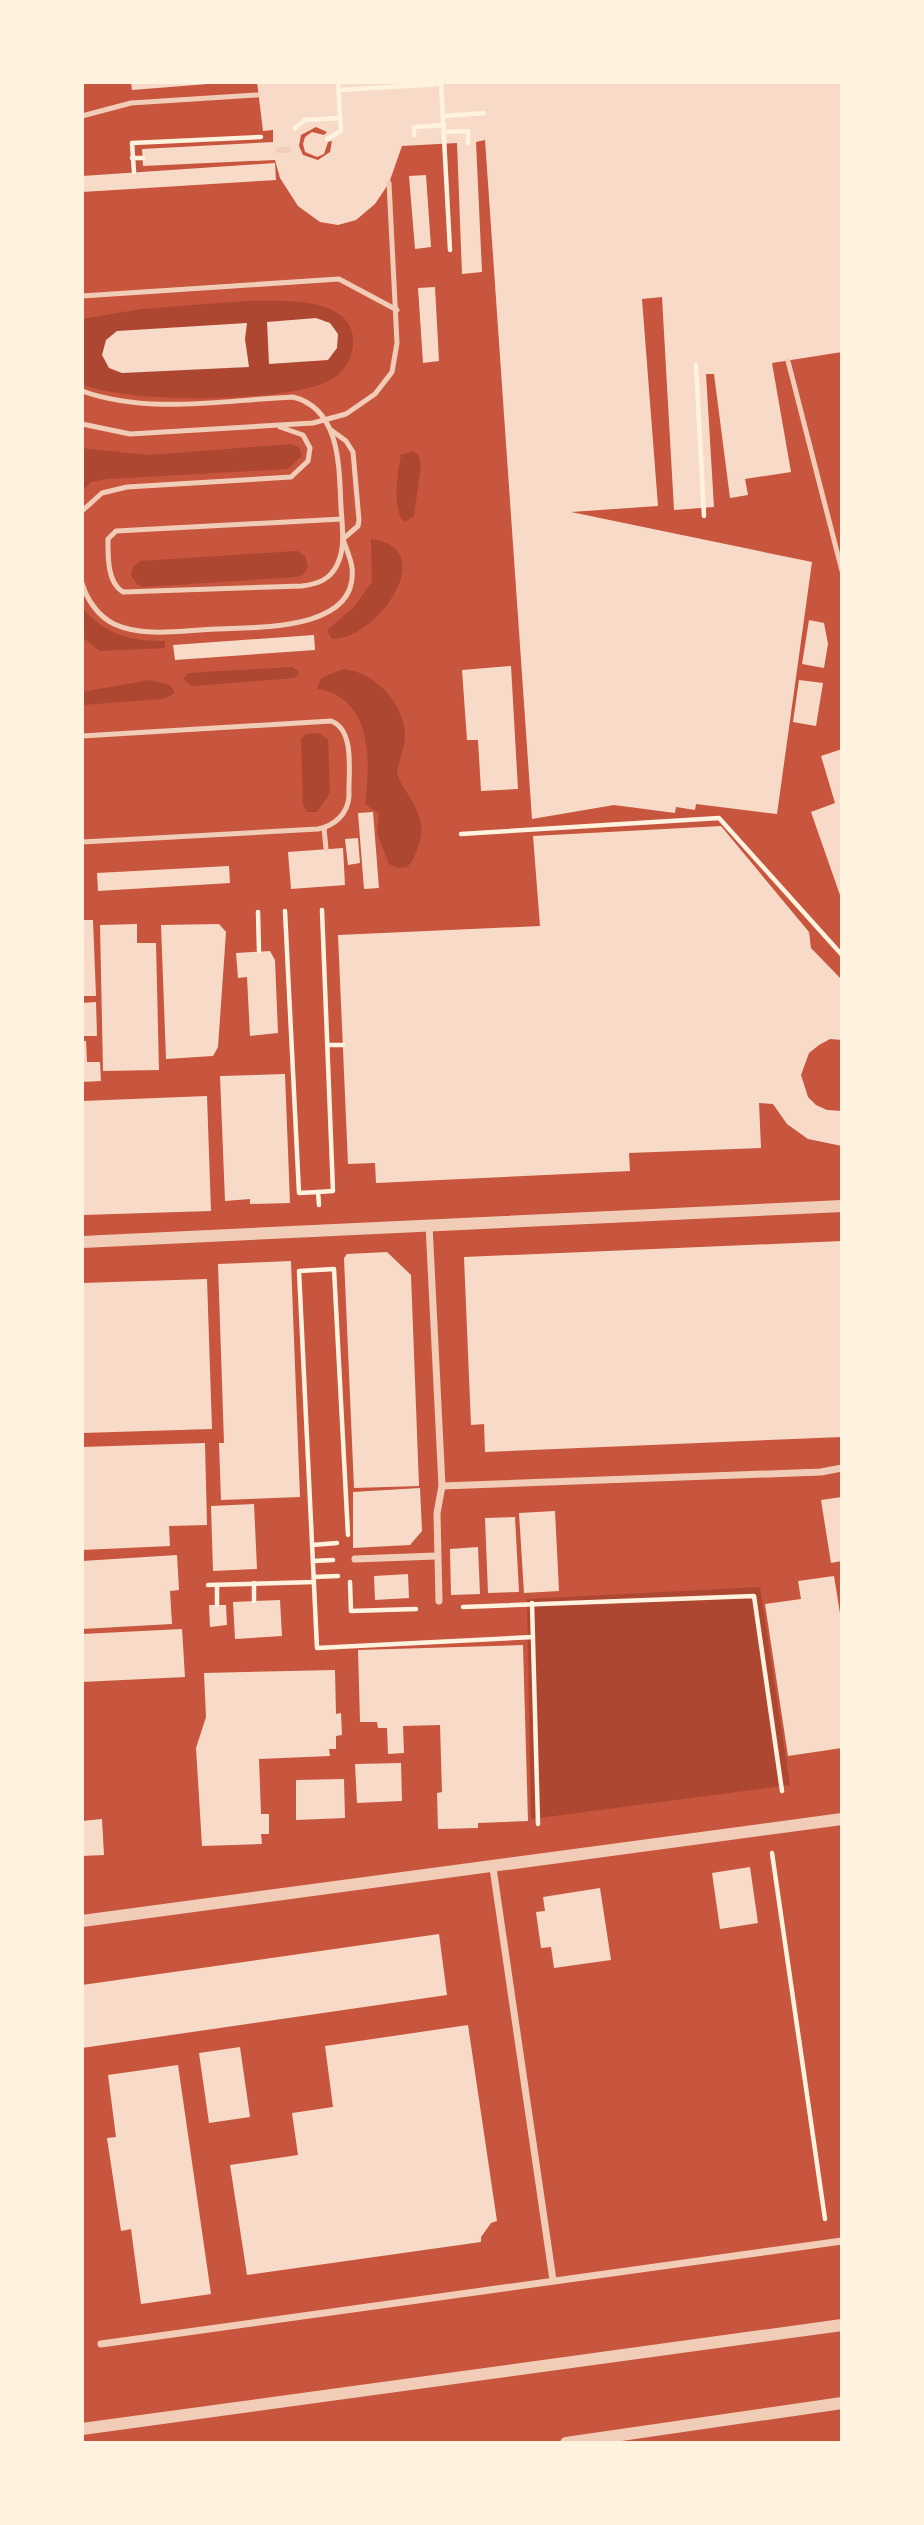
<svg xmlns="http://www.w3.org/2000/svg" width="924" height="2525" viewBox="0 0 924 2525" font-family="'PT Sans',sans-serif">
<style>
.green{fill:#ae4732}
.building{fill:#f7dbc8;fill-rule:evenodd}
.lines{fill:none;stroke-linecap:round;stroke-linejoin:round}
.path{stroke:#fff3e0;stroke-width:4.5}
.service{stroke:#f1ccb7;stroke-width:5}
.pedestrian{stroke:#f1ccb7;stroke-width:6}
.minor{stroke:#f1ccb7;stroke-width:7}
.tertiary{stroke:#f1ccb7;stroke-width:12}
</style>
<rect width="100%" height="100%" fill="#c8553d"/>
<g class="green">
<path d="M245 301C278 301 358 294 353 346 351 361 343 373 330 380 290 403 124 404 82 384V319L141 309Z"/>
<polygon points="291,444 299,447 302,456 288,469 107,479 91,482 82,491 82,448 147,455"/>
<path d="M413 451 418 454 421 465 414 516 405 522C391 512 398 471 401 455Z"/>
<path d="M371 539C442 548 377 640 332 639L327 630 353 608 372 582Z"/>
<polygon points="297,551 305,556 308,567 303,575 297,577 143,587 137,584 131,575 133,567 140,561"/>
<path d="M82 607C105 635 130 641 165 641V648L100 651 82 637Z"/>
<polygon points="292,667 299,672 295,678 192,686 183,679 188,673"/>
<path d="M343 669C374 671 405 704 405 736 405 749 398 761 397 774 408 800 430 816 418 847 415 855 413 862 407 867L398 868 389 864 377 833 379 814 365 804C371 760 372 697 317 689L321 678Z"/>
<polygon points="149,680 170,685 175,693 164,699 82,705 82,692"/>
<polygon points="318,733 328,739 330,793 317,812 307,812 303,805 301,739 306,734"/>
<polygon points="760,1587 790,1785 531,1819 527,1599"/>
</g>
<g class="building">
<polygon points="131,82 208,82 208,84 132,90"/>
<path d="M257 82H842V352L772 363 791 472 745 479 748 495 730 498 714 374H706L714 507 674 510 662 297 642 299 658 506 571 512 812 562 777 814 696 804 695 810 676 807 675 813 614 805 532 819 485 140 476 142 482 272 462 274 457 143 402 146 389 183 375 204 356 220 338 225 320 222 298 206 280 178 275 160 143 166 142 149 273 142V130L263 131ZM316 127 327 132 324 135 312 132 305 137 303 144 305 152 317 157 324 154 328 142 332 141 330 152 318 160 303 155 299 146 301 135Z"/>
<polygon points="275,163 276,180 82,192 82,176"/>
<polygon points="426,175 431,247 415,249 409,176"/>
<polygon points="435,287 439,361 423,363 418,288"/>
<polygon points="316,318 330,323 338,334 337,348 328,360 269,364 267,322"/>
<polygon points="247,323 245,339 249,367 122,373 109,368 102,355 106,340 117,331"/>
<polygon points="809,620 824,623 828,644 824,668 802,664"/>
<polygon points="314,635 315,650 175,660 173,645"/>
<polygon points="511,666 518,789 481,791 478,740 467,740 462,670"/>
<polygon points="799,680 823,683 816,726 793,722"/>
<polygon points="842,749 842,898 841,898 811,812 835,803 821,756"/>
<polygon points="373,812 379,888 364,889 358,813"/>
<polygon points="721,826 809,932 811,948 842,980 842,1040 830,1039 819,1045 809,1053 801,1075 808,1097 816,1105 827,1110 842,1111 842,1146 808,1139 787,1124 773,1104 759,1103 761,1148 629,1153 630,1171 376,1183 375,1163 348,1164 338,935 540,926 533,836"/>
<polygon points="358,838 360,863 348,865 345,839"/>
<polygon points="343,848 345,885 291,889 288,852"/>
<polygon points="229,866 230,883 98,891 97,873"/>
<polygon points="82,920 93,920 96,996 82,996"/>
<polygon points="137,924 137,943 156,943 159,1070 103,1071 100,925"/>
<polygon points="219,924 226,932 218,1047 213,1056 166,1059 161,925"/>
<polygon points="270,951 275,960 278,1033 250,1036 247,977 238,978 236,953"/>
<polygon points="96,1002 97,1036 82,1036 82,1003"/>
<polygon points="82,1041 86,1041 87,1062 100,1062 101,1081 82,1082"/>
<polygon points="285,1074 290,1203 250,1204 250,1199 225,1201 220,1076"/>
<polygon points="207,1096 211,1211 82,1215 82,1101"/>
<polygon points="842,1241 842,1437 485,1452 484,1424 471,1425 464,1257"/>
<polygon points="387,1252 411,1275 419,1486 354,1488 344,1258 347,1254"/>
<polygon points="291,1261 300,1497 221,1500 219,1443 224,1443 218,1264"/>
<polygon points="207,1279 212,1429 82,1433 82,1283"/>
<polygon points="205,1443 207,1525 169,1526 170,1546 82,1550 82,1447"/>
<polygon points="420,1488 422,1531 410,1545 353,1548 353,1492"/>
<polygon points="842,1497 842,1561 831,1563 821,1500"/>
<polygon points="254,1504 257,1569 213,1571 211,1506"/>
<polygon points="555,1511 559,1591 524,1593 519,1513"/>
<polygon points="515,1517 519,1592 488,1593 485,1518"/>
<polygon points="478,1547 480,1594 451,1595 450,1549"/>
<polygon points="177,1555 179,1590 170,1591 172,1624 82,1629 82,1561"/>
<polygon points="408,1574 409,1598 375,1600 374,1576"/>
<polygon points="834,1576 842,1626 842,1748 788,1756 765,1604 801,1599 798,1581"/>
<polygon points="280,1600 282,1636 235,1639 233,1602"/>
<polygon points="209,1605 226,1605 227,1625 210,1627"/>
<polygon points="182,1629 185,1677 82,1682 82,1634"/>
<polygon points="523,1645 528,1821 478,1823 478,1828 438,1829 437,1793 442,1792 440,1725 403,1726 404,1753 388,1754 387,1728 378,1728 377,1722 360,1722 358,1650"/>
<polygon points="335,1670 336,1714 341,1713 342,1735 336,1736 336,1749 329,1749 330,1756 259,1759 261,1814 269,1814 269,1834 261,1834 262,1844 202,1846 196,1748 206,1717 204,1673"/>
<polygon points="401,1763 402,1801 357,1803 355,1764"/>
<polygon points="344,1779 345,1818 296,1820 296,1780"/>
<polygon points="102,1819 104,1855 82,1856 82,1821"/>
<polygon points="750,1867 758,1923 720,1929 712,1873"/>
<polygon points="600,1888 611,1960 554,1968 551,1947 541,1948 536,1912 545,1911 543,1897"/>
<polygon points="439,1934 447,1995 82,2048 82,1985"/>
<polygon points="468,2025 497,2221 491,2223 481,2237 481,2242 247,2275 230,2165 298,2155 292,2113 333,2107 325,2046"/>
<polygon points="240,2047 250,2117 209,2123 199,2053"/>
<polygon points="178,2065 211,2294 141,2304 131,2229 121,2231 107,2138 116,2137 108,2075"/>
</g>
<g class="lines">
<g class="path">
<polyline points="441,82 450,250"/>
<polyline points="339,90 441,84"/>
<polyline points="443,116 484,113"/>
<polyline points="295,128 305,120 340,118"/>
<polyline points="444,132 468,131 468,143"/>
<polyline points="414,135 414,127 444,125"/>
<polyline points="327,139 341,131 338,82"/>
<polyline points="132,158 143,158"/>
<polyline points="134,172 132,143 261,137"/>
<polyline points="696,365 704,516"/>
<polyline points="461,834 719,818 842,955"/>
<polyline points="285,911 299,1193 318,1192"/>
<polyline points="258,912 259,951"/>
<polyline points="327,1045 343,1045"/>
<polyline points="319,1205 318,1192 333,1191 322,910"/>
<polyline points="348,1535 334,1269 299,1271 317,1648 533,1637"/>
<polyline points="312,1545 337,1543"/>
<polyline points="313,1561 333,1560"/>
<polyline points="314,1577 338,1576"/>
<polyline points="350,1582 351,1611 416,1609"/>
<polyline points="254,1583 254,1601"/>
<polyline points="208,1585 314,1582"/>
<polyline points="217,1585 217,1605"/>
<polyline points="532,1603 538,1824"/>
<polyline points="463,1607 754,1596 782,1791"/>
<polyline points="772,1853 825,2219"/>
</g>
<g class="service">
<polyline points="82,116 131,103 257,95"/>
<polyline points="82,296 339,279 397,310"/>
<polyline points="788,361 842,571"/>
<path d="M82 391C149 415 224 400 293 397 341 409 339 468 341 507 342 526 346 547 337 565 330 580 317 584 302 586L123 592C107 583 108 556 108 539L116 531 342 519"/>
<polyline points="82,424 130,434 313,423 346,414 375,394 392,372 397,343 389,183"/>
<polyline points="331,430 346,441 353,452 359,520 358,526 343,539"/>
<polyline points="82,511 102,493 127,487 291,477 308,461 310,448 303,435 280,427"/>
<path d="M82 583C87 600 98 616 114 624 144 638 184 630 216 629 255 627 359 632 352 568 351 559 347 551 344 542"/>
<path d="M82 736 331 721C356 730 348 775 349 796 348 814 334 826 318 829L82 842"/>
<polyline points="324,828 326,849"/>
</g>
<polyline class="pedestrian" points="279,150 288,150"/>
<g class="minor">
<polyline points="429,1225 442,1486 437,1513 439,1601"/>
<polyline points="442,1486 821,1472 842,1468"/>
<polyline points="355,1559 436,1556"/>
<polyline points="493,1868 553,2280"/>
<polyline points="101,2344 842,2241"/>
</g>
<g class="tertiary">
<polyline points="82,1242 842,1206"/>
<polyline points="82,1921 842,1819"/>
<polyline points="82,2429 842,2325"/>
<polyline points="566,2443 842,2403"/>
</g>
</g>
<rect width="924" height="2525" fill="none" stroke="#fff3e0" stroke-width="168"/>
</svg>
